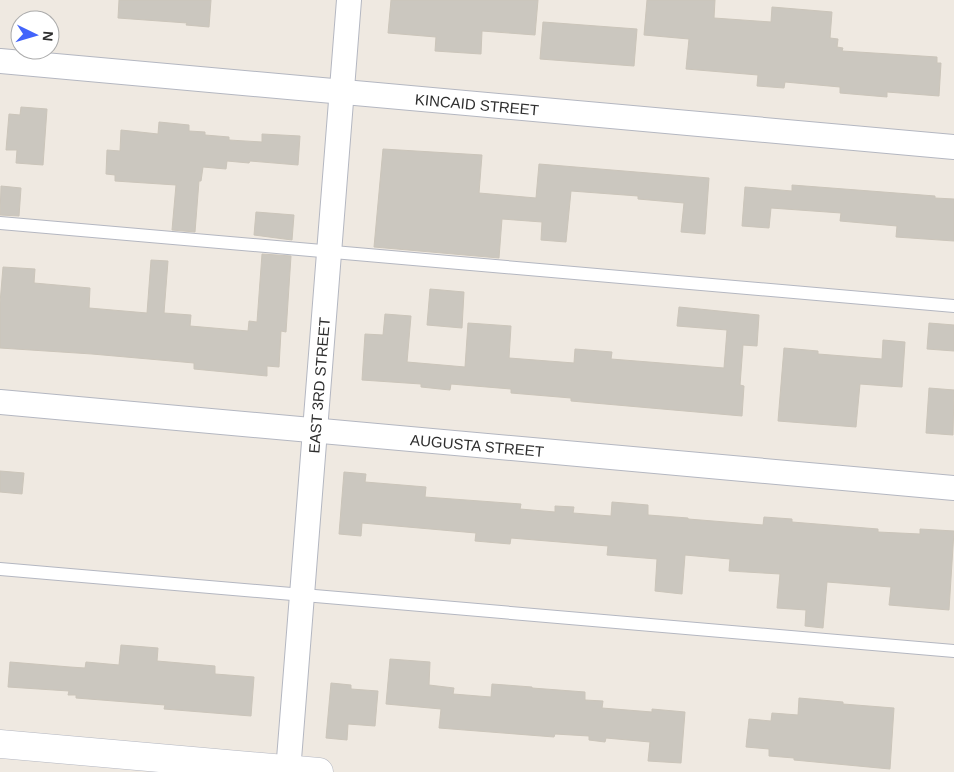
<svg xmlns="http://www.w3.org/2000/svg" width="954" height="772" viewBox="0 0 954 772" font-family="Helvetica,sans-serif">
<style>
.building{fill:#cbc7bf;stroke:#cbc5ba}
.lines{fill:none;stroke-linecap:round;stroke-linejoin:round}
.lane-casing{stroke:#b4b7c1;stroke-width:14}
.street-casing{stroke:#b4b7c1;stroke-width:26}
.secondary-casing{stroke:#b4b7c1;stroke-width:29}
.lane{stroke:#fff;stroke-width:12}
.street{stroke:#fff;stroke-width:24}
.secondary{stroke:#fff;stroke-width:28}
.labels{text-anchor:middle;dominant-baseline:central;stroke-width:4;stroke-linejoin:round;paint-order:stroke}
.street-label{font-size:15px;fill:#2e2e2e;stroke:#fff}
</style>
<rect width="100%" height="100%" fill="#efe9e1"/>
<g class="building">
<polygon points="119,0 211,0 209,27 186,25 187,23 118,18"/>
<polygon points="391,0 538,0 535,35 482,31 481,54 435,51 436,37 388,33"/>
<polygon points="647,0 715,0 714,18 771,22 772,7 832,12 830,38 838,39 837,47 843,48 842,51 937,57 937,63 941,63 939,96 887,92 887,97 840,93 840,87 785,82 784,88 757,86 758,75 686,69 689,39 644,35"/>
<polygon points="543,22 637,29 634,66 540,59"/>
<polygon points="21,107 47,109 43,165 16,163 17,150 6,150 9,114 20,115"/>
<polygon points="159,122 189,125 189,131 205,132 205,135 229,137 229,140 262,142 262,134 300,136 298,165 250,161 249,163 227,161 226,169 203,167 201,181 199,181 195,232 172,230 176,185 115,181 115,175 106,174 107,150 120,151 121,130 158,134"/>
<polygon points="383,149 482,155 479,193 536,198 539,164 709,178 705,234 681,232 684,203 638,199 638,196 571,191 566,242 541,240 542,222 502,219 499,258 374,247"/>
<polygon points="792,185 935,196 935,198 954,199 954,241 896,237 897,226 840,221 841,213 771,208 769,228 742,226 745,187 792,191"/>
<polygon points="1,186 21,188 19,216 0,215"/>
<polygon points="256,212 294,215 292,240 254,235"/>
<polygon points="262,254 291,256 286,332 281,331 279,367 267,366 267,376 194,369 194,363 92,354 0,348 0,303 3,267 35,269 34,283 90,288 89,308 147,313 151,260 168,261 164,313 191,315 190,326 248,331 249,321 257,322"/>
<polygon points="430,289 464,292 462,328 427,325"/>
<polygon points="679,307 759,315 757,346 743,345 740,385 744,386 742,416 571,401 571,398 511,393 511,389 451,384 450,390 421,387 421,384 362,380 365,334 383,335 385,314 411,316 407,362 465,367 468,323 511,326 509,358 574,363 575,349 612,352 611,359 724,368 727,330 677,326"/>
<polygon points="929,323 954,325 954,351 927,349"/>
<polygon points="883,340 905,342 902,387 860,384 856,427 778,421 784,348 818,351 818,354 882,359"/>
<polygon points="929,388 954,390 953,435 926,433"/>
<polygon points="0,471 24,473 22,494 0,492"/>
<polygon points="344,472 366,474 365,482 426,487 425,497 521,504 520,509 555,512 555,506 574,507 573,513 611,516 612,502 648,505 648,515 688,518 688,519 763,525 764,517 792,519 792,522 878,529 878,532 920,534 920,529 954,531 949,610 889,605 891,587 827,582 823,628 805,626 806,610 777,608 780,574 729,571 730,559 685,555 682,594 655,591 657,559 607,555 608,546 511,538 510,544 475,541 476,533 362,523 361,536 339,534"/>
<polygon points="121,645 158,648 157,661 215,666 215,674 254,677 251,716 164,709 165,705 76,698 76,695 68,695 69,691 8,687 10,662 70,667 85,668 86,662 119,665"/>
<polygon points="390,659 430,662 429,685 454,688 453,694 491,697 492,684 532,687 532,688 585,692 585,700 603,701 602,708 652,712 652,709 685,712 681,763 648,761 650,742 606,738 605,742 589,740 589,736 555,734 554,737 439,728 441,709 386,704"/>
<polygon points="331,683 351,685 351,689 378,691 375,726 348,724 347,740 326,738"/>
<polygon points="799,698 843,702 843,704 894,708 890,769 794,760 794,758 769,756 769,749 746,747 749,719 771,721 772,713 798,715"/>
</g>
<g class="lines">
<g class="lane-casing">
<g id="lane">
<polyline points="0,223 954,306"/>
<polyline points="0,569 954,651"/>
</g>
</g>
<g class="street-casing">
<g id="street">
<path id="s1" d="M0 61 954 147"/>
<path id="s2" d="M0 402 954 488"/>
<path id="s3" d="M288 772 349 0"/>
</g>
</g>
<g class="secondary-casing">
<polyline id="secondary" points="0,744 319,772"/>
</g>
<use href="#lane" class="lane"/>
<use href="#street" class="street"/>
<use href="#secondary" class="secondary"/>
</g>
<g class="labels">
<g class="street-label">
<text stroke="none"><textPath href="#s1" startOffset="479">KINCAID STREET</textPath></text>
<text stroke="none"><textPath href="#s3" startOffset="388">EAST 3RD STREET</textPath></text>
<text stroke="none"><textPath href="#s2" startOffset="479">AUGUSTA STREET</textPath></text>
</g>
</g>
<g transform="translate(35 35) rotate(95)"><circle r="24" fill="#ffffff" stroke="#ababab"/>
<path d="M0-4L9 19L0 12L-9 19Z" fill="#4264fb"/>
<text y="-8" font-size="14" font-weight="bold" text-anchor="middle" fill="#2e2e2e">N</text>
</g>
</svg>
